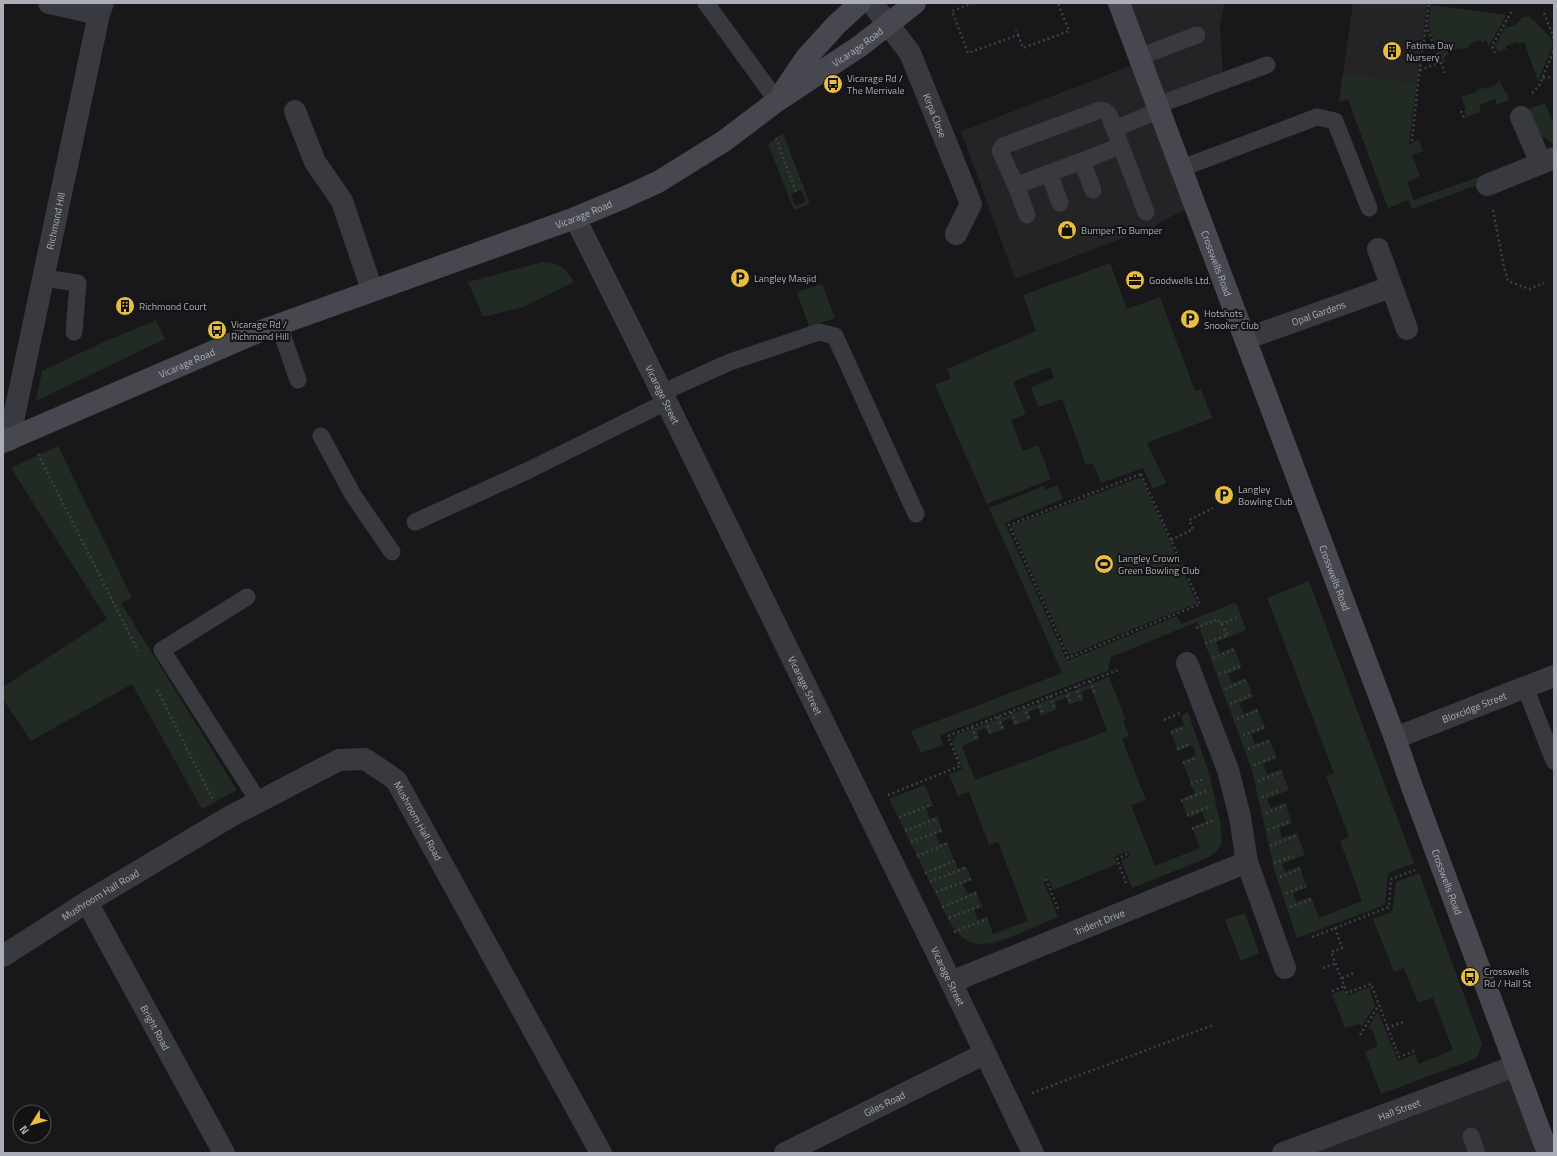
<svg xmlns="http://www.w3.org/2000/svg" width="1557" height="1156" viewBox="0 0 1557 1156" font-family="'Titillium Web',sans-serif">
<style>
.built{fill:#242427}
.green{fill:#222a24;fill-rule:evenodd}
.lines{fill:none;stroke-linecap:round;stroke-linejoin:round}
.path{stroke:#3f4046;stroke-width:2.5;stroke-dasharray:2 3;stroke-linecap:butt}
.lane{stroke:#393a3f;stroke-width:17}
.street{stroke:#393a3f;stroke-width:22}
.secondary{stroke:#47484f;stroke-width:22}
.labels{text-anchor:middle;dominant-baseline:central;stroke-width:4;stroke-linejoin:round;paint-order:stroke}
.poi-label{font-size:10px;fill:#abaeb9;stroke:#131315;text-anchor:start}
.street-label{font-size:10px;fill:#abaeb9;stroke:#131315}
</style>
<rect width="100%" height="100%" fill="#18181a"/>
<g class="built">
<polygon points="1119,3 1225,3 1220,25 1223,75 1156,100 1197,206 1174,215 1155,226 1015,279 961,131 1141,62"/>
<polygon points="1353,3 1427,3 1406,168 1388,208 1348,99 1339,102"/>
<polygon points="1515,1066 1548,1153 1283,1153"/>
</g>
<g class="green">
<polygon points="1431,5 1506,15 1489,46 1486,40 1481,42 1481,40 1469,44 1469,47 1462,49 1461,48 1448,52 1449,54 1444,57 1446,62 1443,63 1428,25"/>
<polygon points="1523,17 1530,17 1550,37 1553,45 1538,81 1524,42 1519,44 1518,42 1506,46 1506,49 1498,52 1495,45 1505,28 1514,26"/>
<polygon points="1343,74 1416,84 1409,144 1419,140 1423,151 1412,155 1420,176 1407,182 1414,200 1481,176 1483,183 1412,209 1408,200 1388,208 1348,99 1339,102"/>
<polygon points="1500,81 1505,93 1507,93 1509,100 1497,105 1495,99 1479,105 1481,112 1467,117 1464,110 1466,109 1461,96 1464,95 1465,96 1477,92 1477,90 1485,87 1486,89 1497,84 1497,82"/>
<polygon points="1545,103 1554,125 1554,144 1540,135 1529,109"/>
<path d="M783 133 810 204 794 210 768 144ZM801 190 806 202 795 206 791 194Z"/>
<path d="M543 262C561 263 565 268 574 282L521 308 483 317 468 282Z"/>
<polygon points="1110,263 1127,309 1160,297 1195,391 1201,389 1212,418 1147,443 1166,483 1153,489 1143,468 1101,483 1093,463 1086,465 1062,399 1038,407 1031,387 1054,378 1050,367 1013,382 1026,414 1011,420 1023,451 1038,445 1051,479 987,504 935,385 951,378 947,369 1036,331 1023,295"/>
<polygon points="822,284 835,318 809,327 797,292"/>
<polygon points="156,320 165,339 36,401 42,371 97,345"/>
<polygon points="58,446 132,598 121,603 237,790 202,809 132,684 31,741 3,699 3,687 107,619 11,468"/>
<polygon points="1141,477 1197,603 1069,655 1011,526"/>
<polygon points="1057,485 1063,499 1005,523 1067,661 1177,616 1181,624 1236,602 1246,630 1216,642 1220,653 1234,647 1242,668 1228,674 1232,683 1246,678 1253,697 1239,703 1244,714 1257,708 1265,727 1265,729 1251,734 1255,744 1269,739 1270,741 1277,758 1263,764 1267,774 1281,769 1282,772 1289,790 1267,799 1271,808 1285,803 1292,823 1279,828 1282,838 1297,833 1305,855 1282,864 1285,872 1299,866 1307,887 1293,893 1296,902 1311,897 1319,918 1362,901 1340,841 1349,837 1326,776 1334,773 1267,598 1309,581 1414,863 1388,873 1385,905 1297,938 1274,869 1252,770 1197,622 1111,657 1108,671 940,735 943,745 921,753 911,731 1062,673 989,508 1044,486 1046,490"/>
<path d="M1109 677 1126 720 1123 721 1129 736 1122 739 1146 800 1131 805 1155 866 1200 848 1192 827 1206 822 1202 812 1188 818 1181 799 1195 793 1182 761 1196 755 1192 745 1178 751 1170 730 1184 725 1181 716 1188 712 1210 776 1220 822 1222 839 1220 847 1214 854 1205 859 1132 888 1121 860 1130 856 1128 851 1114 857 1117 864 1053 890 1048 877 1044 882 1058 917C1045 923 1031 928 1018 934 989 946 968 953 949 921L889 799 925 785 933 806 926 808 930 819 937 816 943 832 936 834 940 844 947 842 958 869 966 866 972 880 963 884 968 894 976 891 982 907 974 910 978 920 987 917 993 934 1028 921 998 842 989 845 969 792 958 796 949 775 962 769 952 741 955 736 958 734ZM1091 688 1107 731 975 780 962 746 979 739 977 731 986 728 989 735 1005 729 1002 722 1011 718 1014 726 1031 719 1029 712 1038 708 1041 716 1057 709 1055 702 1066 698 1069 705 1084 699 1081 692Z"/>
<polygon points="1419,873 1482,1044 1477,1058 1381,1094 1365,1052 1378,1046 1373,1031 1368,1028 1378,1012 1398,1061 1415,1054 1419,1064 1453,1050 1433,998 1418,1003 1404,968 1394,972 1373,919 1392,912 1396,882"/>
<polygon points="1245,913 1259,953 1241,961 1225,920"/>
<polygon points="1369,987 1375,1006 1362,1026 1358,1024 1345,1028 1332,994 1344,990 1347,996"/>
</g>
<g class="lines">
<g class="path">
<polyline points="973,3 952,11 968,53 1018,35 1016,30"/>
<polyline points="1544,13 1554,38"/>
<polyline points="1426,25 1445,73"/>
<polyline points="1018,35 1023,48 1069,31 1058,3"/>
<polyline points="1495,53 1492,46 1512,11"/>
<polyline points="1420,70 1441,62"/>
<polyline points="1543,78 1554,77"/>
<polyline points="1532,93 1539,86 1554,50"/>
<polyline points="1461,111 1465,120"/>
<polyline points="776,138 796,192"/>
<polyline points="1412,141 1418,83 1429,3"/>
<polyline points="1493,210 1504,267 1508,281 1529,289 1544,283"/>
<polyline points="38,454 138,651"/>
<polygon points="1141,474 1200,604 1068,658 1009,525"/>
<polyline points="1171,540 1193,529 1189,520 1213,508"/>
<polyline points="1221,624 1240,616"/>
<polyline points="1196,628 1218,619 1228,635 1204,644"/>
<polyline points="1213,658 1235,649"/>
<polyline points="1219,674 1241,666"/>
<polyline points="1090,681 1095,694"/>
<polyline points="1076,686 1081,701"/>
<polyline points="1225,689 1247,680"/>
<polyline points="157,690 212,798"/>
<polyline points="1066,690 1071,704"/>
<polyline points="1050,696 1055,710"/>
<polyline points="1038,701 1043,715"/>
<polyline points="1230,704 1252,695"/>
<polyline points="1024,707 1029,720"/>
<polyline points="1011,712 1017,725"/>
<polyline points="998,717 1003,730"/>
<polyline points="1237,719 1258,710"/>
<polyline points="1164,720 1180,713"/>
<polyline points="986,721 991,735"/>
<polyline points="972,727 977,740"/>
<polyline points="1171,733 1184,728"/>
<polyline points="1243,735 1265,727"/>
<polyline points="1177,749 1190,744"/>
<polyline points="1248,749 1270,741"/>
<polyline points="1183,763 1196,758"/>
<polyline points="1254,765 1276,756"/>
<polyline points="1258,781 1282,772"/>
<polyline points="1191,784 1204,779"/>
<polyline points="888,795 960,766 948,736 1118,670"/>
<polyline points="1262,797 1281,790"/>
<polyline points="1181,801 1207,791"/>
<polyline points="1266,813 1286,805"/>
<polyline points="1187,815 1211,806"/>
<polyline points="899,817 931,805"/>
<polyline points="1192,829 1214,820"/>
<polyline points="1268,830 1291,821"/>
<polyline points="905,831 938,818"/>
<polyline points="911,842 942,830"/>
<polyline points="1270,846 1297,835"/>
<polyline points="917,856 948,843"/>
<polyline points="1274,863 1294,856"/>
<polyline points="925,873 954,861"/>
<polyline points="1280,877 1300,869"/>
<polyline points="1046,879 1059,911"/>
<polyline points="930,882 967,867"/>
<polyline points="1126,883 1117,859 1129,853"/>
<polyline points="936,892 971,879"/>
<polyline points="1286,893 1306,886"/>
<polyline points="942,907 977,893"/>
<polyline points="1290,907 1312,899"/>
<polyline points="949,918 982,905"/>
<polyline points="1335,928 1342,948 1331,952 1347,993 1371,984 1399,1057 1414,1051"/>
<polyline points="954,932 987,919"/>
<polyline points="1312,937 1389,907 1391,879 1415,870"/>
<polyline points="1323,968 1336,963"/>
<polyline points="1342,978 1354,973"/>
<polyline points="1332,991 1345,986"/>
<polyline points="1387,1028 1403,1022"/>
<polyline points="1360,1035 1379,1005"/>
<polyline points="1032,1093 1213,1025"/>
</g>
<g class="lane">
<polyline points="706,3 777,101"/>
<polyline points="1139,57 1197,35"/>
<polyline points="1158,105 1267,65"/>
<polyline points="1114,129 1160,110"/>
<polyline points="1082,161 1120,146"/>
<polyline points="1182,168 1317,117 1335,121 1369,208"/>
<polyline points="1049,173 1082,161 1093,190"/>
<polyline points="1016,186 1027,215"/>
<polyline points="1060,203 1049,173 1016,186 1000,151 1003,146 1100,110 1105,111 1109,115 1146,212"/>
<polyline points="43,278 78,283 74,332"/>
<polyline points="279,325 298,380"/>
<polyline points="661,393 730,362 819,332 835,336 916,514"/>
<polyline points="321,436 353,495 392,552"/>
<polyline points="415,522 527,471 666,402"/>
<polyline points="247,597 162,650 259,802"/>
<polyline points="1525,687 1554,761"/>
<polyline points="1471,1136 1477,1153"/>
</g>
<g class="street">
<polyline points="49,3 99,14"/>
<path id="s1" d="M872 3 910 53 971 204 956 234"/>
<polyline points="295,111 315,162 342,201 372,290"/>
<polyline points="1521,117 1541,163"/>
<polyline points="1487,185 1554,158"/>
<path id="s2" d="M575 218 641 350 951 982 1033 1153"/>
<polyline points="1378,249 1407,329"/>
<path id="s3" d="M1245 339 1391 287"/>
<path id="s4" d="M9 440 99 14 103 3"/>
<polyline points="1187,663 1228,770 1240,817 1247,862 1285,968"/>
<path id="s5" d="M1395 738 1554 676"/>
<path id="s6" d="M87 902 224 1153"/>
<path id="s7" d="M3 956 87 902 231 816 339 760 365 759 396 780 601 1153"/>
<path id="s8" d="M951 982 1247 862"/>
<path id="s9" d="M785 1153 984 1054"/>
<path id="s10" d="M1283 1153 1515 1066"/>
</g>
<g class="secondary">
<path id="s11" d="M1119 3C1211 248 1303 493 1395 738L1412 787 1548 1153"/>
<polyline points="783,92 806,58 836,25 860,3"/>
<path id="s12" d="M3 442 258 332 575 218 623 198 658 182 724 141 777 101 860 46 915 3"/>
</g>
</g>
<defs>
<g id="building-disc" transform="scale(1)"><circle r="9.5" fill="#e7be42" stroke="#131315"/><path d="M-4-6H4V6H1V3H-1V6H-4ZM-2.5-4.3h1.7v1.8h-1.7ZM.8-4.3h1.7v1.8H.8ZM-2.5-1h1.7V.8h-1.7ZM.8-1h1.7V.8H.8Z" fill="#111"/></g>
<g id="bus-disc" transform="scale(1)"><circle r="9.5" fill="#e7be42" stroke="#131315"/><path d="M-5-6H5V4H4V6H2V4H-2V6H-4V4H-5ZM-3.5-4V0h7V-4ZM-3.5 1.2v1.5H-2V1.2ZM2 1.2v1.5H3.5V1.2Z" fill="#111"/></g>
<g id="shop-disc" transform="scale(1)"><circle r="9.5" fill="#e7be42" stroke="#131315"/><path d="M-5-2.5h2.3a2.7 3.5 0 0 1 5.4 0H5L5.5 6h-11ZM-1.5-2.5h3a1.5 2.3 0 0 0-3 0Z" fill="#111"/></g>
<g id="parking-disc" transform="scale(1)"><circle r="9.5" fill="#e7be42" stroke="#131315"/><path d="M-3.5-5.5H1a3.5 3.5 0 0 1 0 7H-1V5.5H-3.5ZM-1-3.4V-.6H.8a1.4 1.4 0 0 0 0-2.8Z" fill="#111"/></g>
<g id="office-disc" transform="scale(1)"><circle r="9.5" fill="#e7be42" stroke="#131315"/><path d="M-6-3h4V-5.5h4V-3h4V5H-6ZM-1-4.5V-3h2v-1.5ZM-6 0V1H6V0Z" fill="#111"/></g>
<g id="stadium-disc" transform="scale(1)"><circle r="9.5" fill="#e7be42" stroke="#131315"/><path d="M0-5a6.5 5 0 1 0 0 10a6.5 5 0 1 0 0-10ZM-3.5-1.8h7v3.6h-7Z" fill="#111"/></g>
</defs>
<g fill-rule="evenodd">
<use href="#building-disc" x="1392" y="51"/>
<use href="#bus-disc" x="833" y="84"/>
<use href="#shop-disc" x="1067" y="230"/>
<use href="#parking-disc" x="740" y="278"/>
<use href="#office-disc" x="1135" y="280"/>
<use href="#building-disc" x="125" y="306"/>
<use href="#parking-disc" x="1190" y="319"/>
<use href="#bus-disc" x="217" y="330"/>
<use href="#parking-disc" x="1224" y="495"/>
<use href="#stadium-disc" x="1104" y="564"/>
<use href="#bus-disc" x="1470" y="977"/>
</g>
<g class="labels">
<g class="poi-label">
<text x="1406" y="45">Fatima Day<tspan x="1406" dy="12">Nursery</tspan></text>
<text x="847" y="78">Vicarage Rd /<tspan x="847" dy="12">The Merrivale</tspan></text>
<text x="1081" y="230">Bumper To Bumper</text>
<text x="754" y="278">Langley Masjid</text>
<text x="1149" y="280">Goodwells Ltd.</text>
<text x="139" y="306">Richmond Court</text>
<text x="1204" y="313">Hotshots<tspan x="1204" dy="12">Snooker Club</tspan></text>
<text x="231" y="324">Vicarage Rd /<tspan x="231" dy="12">Richmond Hill</tspan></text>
<text x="1238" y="489">Langley<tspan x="1238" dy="12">Bowling Club</tspan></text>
<text x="1118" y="558">Langley Crown<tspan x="1118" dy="12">Green Bowling Club</tspan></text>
<text x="1484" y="971">Crosswells<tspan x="1484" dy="12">Rd / Hall St</tspan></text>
</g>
<g class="street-label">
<text stroke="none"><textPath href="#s12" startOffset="946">Vicarage Road</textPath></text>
<text stroke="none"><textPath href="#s1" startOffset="130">Kirpa Close</textPath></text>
<text stroke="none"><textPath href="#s12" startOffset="624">Vicarage Road</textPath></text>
<text stroke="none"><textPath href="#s4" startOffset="224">Richmond Hill</textPath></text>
<text stroke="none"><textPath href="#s11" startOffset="278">Crosswells Road</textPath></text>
<text stroke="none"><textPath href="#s3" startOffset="78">Opal Gardens</textPath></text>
<text stroke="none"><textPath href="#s12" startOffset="200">Vicarage Road</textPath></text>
<text stroke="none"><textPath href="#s2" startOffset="197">Vicarage Street</textPath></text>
<text stroke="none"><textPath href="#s11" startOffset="614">Crosswells Road</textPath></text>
<text stroke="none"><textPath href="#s2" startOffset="521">Vicarage Street</textPath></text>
<text stroke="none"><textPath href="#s5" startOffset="85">Bloxcidge Street</textPath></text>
<text stroke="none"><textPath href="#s7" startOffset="499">Mushroom Hall Road</textPath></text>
<text stroke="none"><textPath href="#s11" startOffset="938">Crosswells Road</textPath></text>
<text stroke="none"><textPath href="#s7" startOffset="115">Mushroom Hall Road</textPath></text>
<text stroke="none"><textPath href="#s8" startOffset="160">Trident Drive</textPath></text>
<text stroke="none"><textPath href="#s2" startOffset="845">Vicarage Street</textPath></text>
<text stroke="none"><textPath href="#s6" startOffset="143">Bright Road</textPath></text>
<text stroke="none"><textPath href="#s9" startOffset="111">Giles Road</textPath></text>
<text stroke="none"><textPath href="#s10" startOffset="124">Hall Street</textPath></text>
</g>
</g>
<rect width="1557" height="1156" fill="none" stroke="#abaeb9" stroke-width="8"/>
<g transform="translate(32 1124) rotate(233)"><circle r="19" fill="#131315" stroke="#505157"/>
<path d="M0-3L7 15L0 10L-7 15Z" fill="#e7be42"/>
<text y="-6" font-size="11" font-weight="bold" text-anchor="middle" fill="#abaeb9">N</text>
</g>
</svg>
